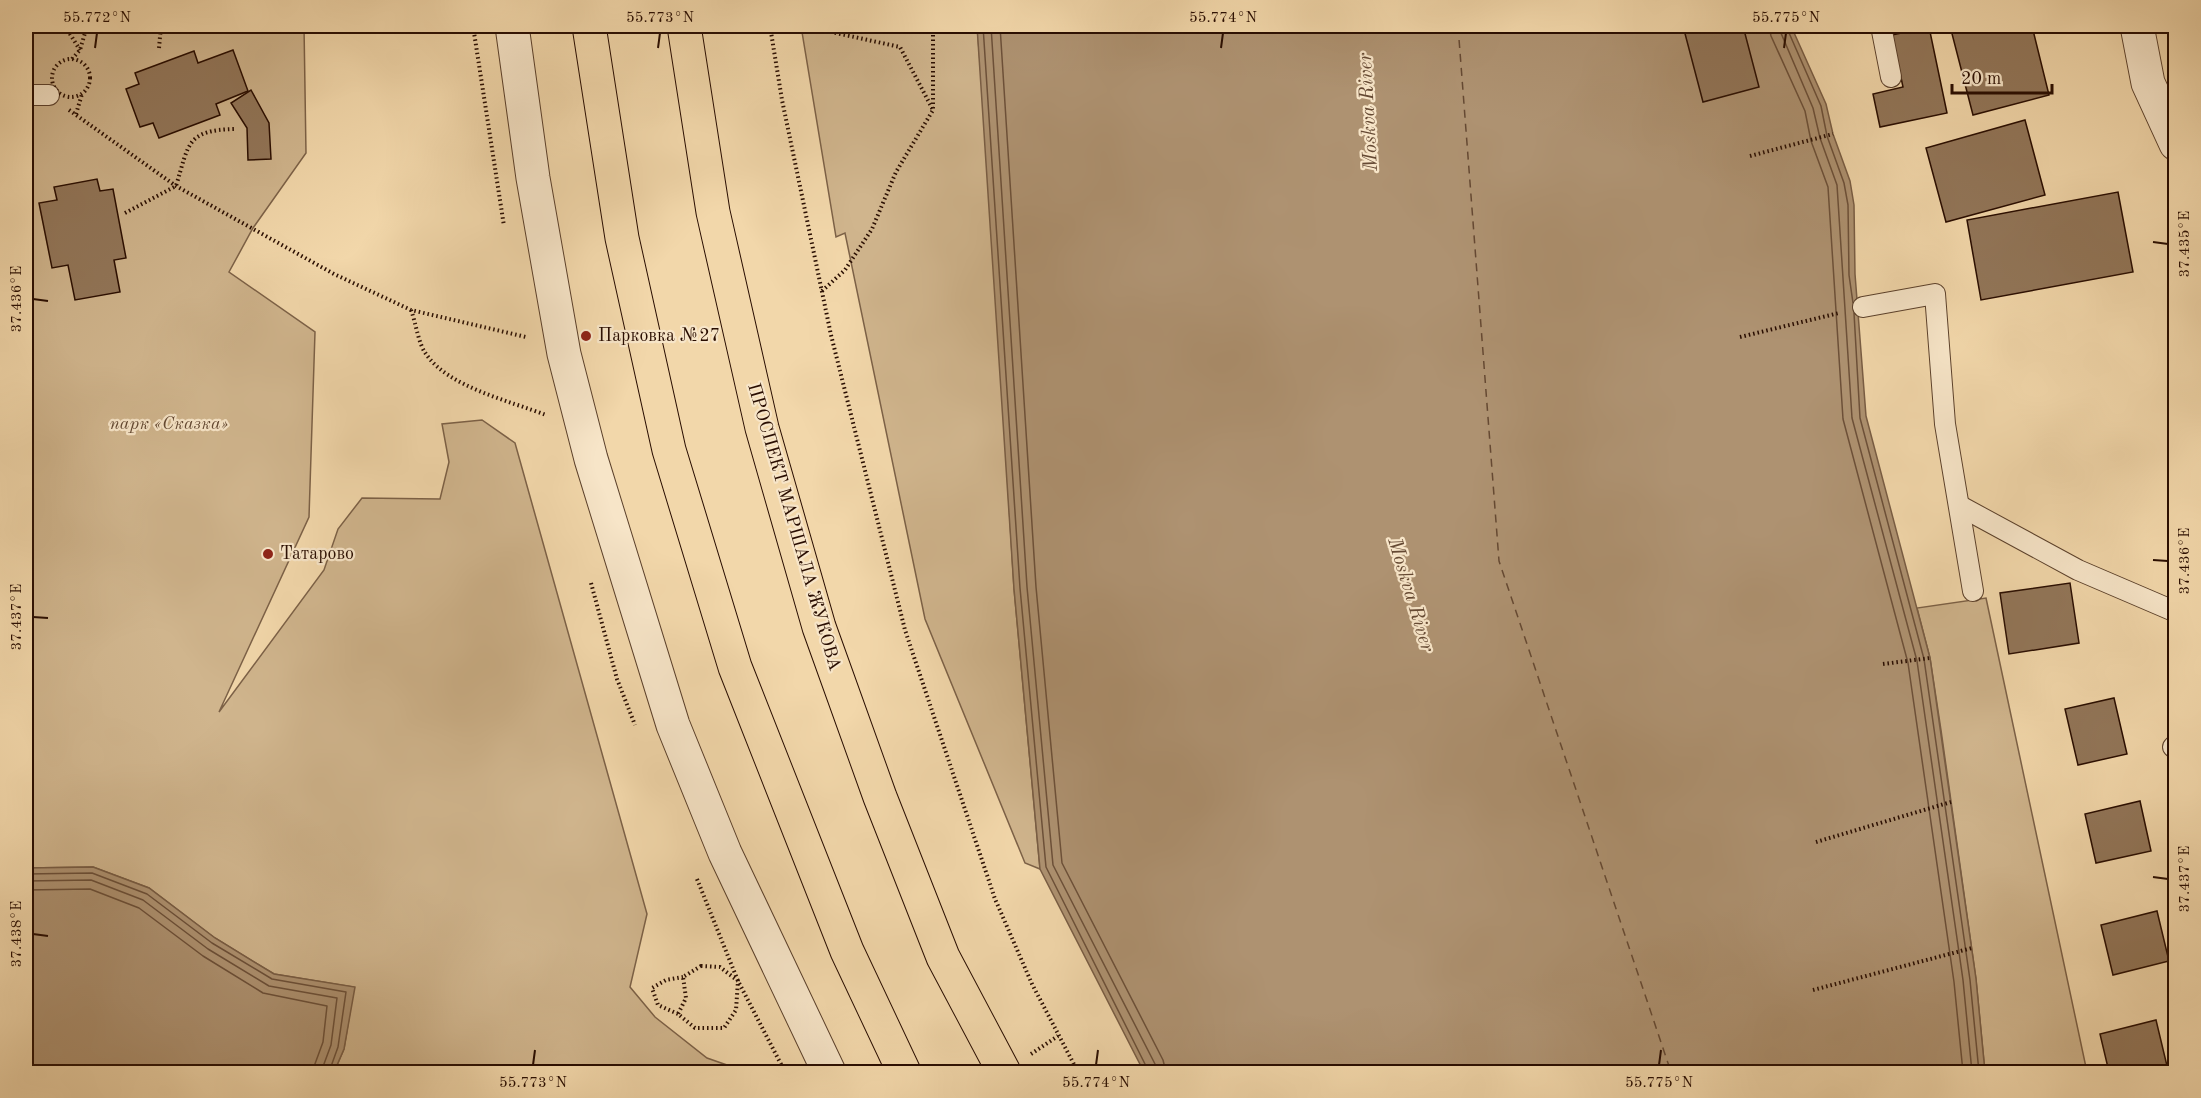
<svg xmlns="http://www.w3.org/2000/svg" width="2201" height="1098" viewBox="0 0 2201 1098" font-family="'Old Standard TT',serif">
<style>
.green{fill:#d0b58d;stroke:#7c6147;stroke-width:1.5}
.water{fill:#ae9271;stroke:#795d44;stroke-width:1.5}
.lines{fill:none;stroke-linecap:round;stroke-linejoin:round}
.shore{stroke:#6c5039;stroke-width:1.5}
.ferry{stroke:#654933;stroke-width:1.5;stroke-dasharray:8 6;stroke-linecap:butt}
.building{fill:#927659;stroke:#290d01;stroke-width:1.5}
.lane-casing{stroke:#5b402b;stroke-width:22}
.street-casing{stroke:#5b402b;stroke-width:35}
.primary-casing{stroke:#290d01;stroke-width:35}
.path{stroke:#290d01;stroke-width:4;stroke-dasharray:1.5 3;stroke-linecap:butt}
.lane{stroke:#f7e5c8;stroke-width:20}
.street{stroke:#f7e5c8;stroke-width:33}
.primary{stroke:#f2d7aa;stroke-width:33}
.primary-bridge-casing{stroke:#290d01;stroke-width:35;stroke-linecap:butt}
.primary-bridge{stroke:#f2d7aa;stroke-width:33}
.ticks{fill:none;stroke:#290d01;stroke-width:2}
.poi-dot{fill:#8f2418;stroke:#f7e5c8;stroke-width:2}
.labels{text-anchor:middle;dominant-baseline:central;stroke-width:4.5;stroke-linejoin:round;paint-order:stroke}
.poi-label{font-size:18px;fill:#290d01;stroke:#f7e5c8;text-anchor:start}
.park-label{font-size:18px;font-style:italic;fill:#634832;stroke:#f7e5c8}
.street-label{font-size:18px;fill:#290d01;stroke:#f7e5c8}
.water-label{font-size:20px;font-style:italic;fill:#654933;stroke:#f7e5c8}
.neatline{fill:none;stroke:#290d01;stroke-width:2}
.ticks-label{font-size:15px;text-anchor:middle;fill:#290d01}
</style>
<rect width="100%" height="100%" fill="#f2d7aa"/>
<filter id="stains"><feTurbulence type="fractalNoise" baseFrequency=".00333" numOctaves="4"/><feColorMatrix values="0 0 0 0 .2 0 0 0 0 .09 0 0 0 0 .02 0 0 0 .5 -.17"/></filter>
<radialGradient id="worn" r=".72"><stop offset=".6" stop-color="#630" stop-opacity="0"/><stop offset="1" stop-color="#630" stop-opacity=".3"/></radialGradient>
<g class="green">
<polygon points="26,26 304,26 306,153 253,228 229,272 315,332 309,517 219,712 324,570 338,529 362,498 440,499 449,462 442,424 482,420 515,443 647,914 630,987 655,1017 707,1058 747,1072 334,1072 344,1049 354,987 274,974 215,938 149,888 93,867 26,868"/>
<polygon points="801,26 977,26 989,171 1014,589 1040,869 1025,863 925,619 845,233 836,237"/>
<polygon points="1986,598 2087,1072 1985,1072 1976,979 1941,730 1930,658 1917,608"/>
</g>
<g class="water">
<polygon points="977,26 1791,26 1826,104 1833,134 1850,181 1854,205 1855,274 1866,416 1930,658 1976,979 1985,1072 1144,1072 1040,869 1014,589"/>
<polygon points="93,867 149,888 215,938 274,974 355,987 344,1049 334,1072 26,1072 26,868"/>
</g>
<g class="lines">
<g class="shore">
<polyline points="983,26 1020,588 1046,867 1149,1072"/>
<polyline points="991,26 1027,587 1053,865 1155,1064 1157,1072"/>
<polyline points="1000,26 1036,587 1062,863 1163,1060 1166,1072"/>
<polyline points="1769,26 1771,36 1805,111 1811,141 1828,187 1843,419 1908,663 1954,982 1963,1072"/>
<polyline points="1778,26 1813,108 1820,138 1837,185 1852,418 1917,661 1963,980 1972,1072"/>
<polyline points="1786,26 1821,106 1827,136 1844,183 1848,205 1849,275 1853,303"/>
<polyline points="1854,313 1860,418 1924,659 1970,980 1979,1072"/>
<polyline points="26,874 92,873 147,894 212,943 272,979 346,992 338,1047 329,1072"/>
<polyline points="26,881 91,880 143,900 208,949 269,986 337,998 331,1045 321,1072"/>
<polyline points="26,890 90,889 139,908 203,956 263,993 327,1006 323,1042 312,1072"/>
</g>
<polyline class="ferry" points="1458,26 1499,561 1671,1072"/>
</g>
<g class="building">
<polygon points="1683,26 1743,26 1759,87 1703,102"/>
<polygon points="1950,26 2032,26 2049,95 1973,115"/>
<polygon points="1929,27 1947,113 1880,127 1873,94 1903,87 1892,35"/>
<polygon points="233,50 248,91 216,104 220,115 159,138 153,123 140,127 126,89 139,84 135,73 194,51 198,63"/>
<polygon points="251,90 269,123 271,159 248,160 247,128 231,103"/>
<polygon points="2025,120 2045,195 1946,222 1926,148"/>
<polygon points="97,179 100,191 113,189 126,258 114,260 120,292 75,300 68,265 52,268 39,203 57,200 54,187"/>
<polygon points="2118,192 2133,272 1981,300 1967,220"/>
<polygon points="2070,583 2079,643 2009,654 2000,593"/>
<polygon points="2114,698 2127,754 2078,765 2065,709"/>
<polygon points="2140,801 2151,851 2096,863 2085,814"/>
<polygon points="2157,911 2169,961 2113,975 2101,925"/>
<polygon points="2156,1020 2168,1070 2109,1072 2100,1034"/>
</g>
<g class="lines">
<g class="lane-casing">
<g id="lane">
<polyline points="1881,26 1891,77"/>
<polyline points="26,95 49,95"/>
<polyline points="1863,307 1935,294 1945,424 1973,591"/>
<polyline points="1960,506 2078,570 2176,612"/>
<polyline points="2173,747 2176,744"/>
</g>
</g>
<g class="street-casing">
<g id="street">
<polyline points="512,26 533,178 564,354 591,459 673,725 725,853 829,1072"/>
<polyline points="2137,26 2148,83 2176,144"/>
</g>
</g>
<g class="primary-casing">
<polyline id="primary" points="589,26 622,238 669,450 735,667 847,951 904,1072"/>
</g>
<g class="path">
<polyline points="65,26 80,50"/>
<polyline points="473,26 504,226"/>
<polyline points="770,26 782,100 831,335 905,630 995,899 1032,984 1078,1072"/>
<polyline points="804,26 900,47 933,110 933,26"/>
<polyline points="159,48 161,26"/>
<polyline points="72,59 80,50 87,26"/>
<circle cx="71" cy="78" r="19"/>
<polyline points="69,110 176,186 334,274 411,310 526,337"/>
<polyline points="76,114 82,94"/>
<polyline points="1750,156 1833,134"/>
<path d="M125 213 176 186C189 144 186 130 235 129"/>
<polyline points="26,228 34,230"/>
<polyline points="822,291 845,270 872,229 896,172 933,110"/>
<path d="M411 310C416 323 418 343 426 354 448 387 510 401 546 415"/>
<polyline points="1740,337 1839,313"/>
<polyline points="591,583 617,679 635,725"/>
<polyline points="1883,664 1930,658"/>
<polyline points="1816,842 1951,802"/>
<polyline points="697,879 738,981 785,1072"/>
<polygon points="701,966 720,967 738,981 736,1010 724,1028 695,1028 678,1014 686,998 683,977"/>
<polyline points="1813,990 1972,948"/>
<polyline points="678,1014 658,1005 652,988 666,980 683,977"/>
<polyline points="1031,1054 1058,1036"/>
<polyline points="1093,1072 1098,1072"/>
</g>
<use href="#lane" class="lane"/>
<use href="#street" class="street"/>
<use href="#primary" class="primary"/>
<g class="primary-bridge-casing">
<polyline id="primary-bridge" points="684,26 713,212 762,428 819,627 880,797 943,957 1004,1072"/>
</g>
<use href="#primary-bridge" class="primary-bridge"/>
</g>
<path class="ticks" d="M95 48 97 33M658 48 660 33M1221 48 1223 33M1784 48 1786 33M2153 242 2168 244M33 299 48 301M2153 560 2168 561M33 617 48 618M2153 877 2168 879M33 934 48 936M533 1065 535 1050M1096 1065 1098 1050M1659 1065 1661 1050"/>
<g class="poi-dot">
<circle cx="586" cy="336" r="6"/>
<circle cx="268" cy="554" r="6"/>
</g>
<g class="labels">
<g class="poi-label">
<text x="598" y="336">Парковка №27</text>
<text x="280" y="554">Татарово</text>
</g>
<g class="park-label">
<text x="169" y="424">парк «Сказка»</text>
</g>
<g class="street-label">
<text transform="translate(794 527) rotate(74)">ПРОСПЕКТ МАРШАЛА ЖУКОВА</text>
</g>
<g class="water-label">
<text transform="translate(1369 112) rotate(-93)">Moskva River</text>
<text transform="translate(1410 595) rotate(73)">Moskva River</text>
</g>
</g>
<rect width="2201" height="1098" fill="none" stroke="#f2d7aa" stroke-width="66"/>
<path d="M1952 84v9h100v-9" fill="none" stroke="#290d01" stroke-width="3"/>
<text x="1961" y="84" font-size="18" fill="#290d01" stroke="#f7e5c8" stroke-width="4.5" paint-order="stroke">20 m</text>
<rect x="33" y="33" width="2135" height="1032" class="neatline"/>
<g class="ticks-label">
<text x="97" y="22">55.772°N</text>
<text x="660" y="22">55.773°N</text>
<text x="1223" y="22">55.774°N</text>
<text x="1786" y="22">55.775°N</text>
<text transform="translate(2184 244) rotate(-90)" y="5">37.435°E</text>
<text transform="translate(16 299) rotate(-90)" y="5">37.436°E</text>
<text transform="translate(2184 561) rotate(-90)" y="5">37.436°E</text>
<text transform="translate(16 617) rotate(-90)" y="5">37.437°E</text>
<text transform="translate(2184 879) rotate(-90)" y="5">37.437°E</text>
<text transform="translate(16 934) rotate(-90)" y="5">37.438°E</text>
<text x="533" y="1087">55.773°N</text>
<text x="1096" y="1087">55.774°N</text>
<text x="1659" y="1087">55.775°N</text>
</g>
<rect width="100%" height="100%" filter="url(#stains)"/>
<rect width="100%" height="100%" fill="url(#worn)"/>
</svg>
